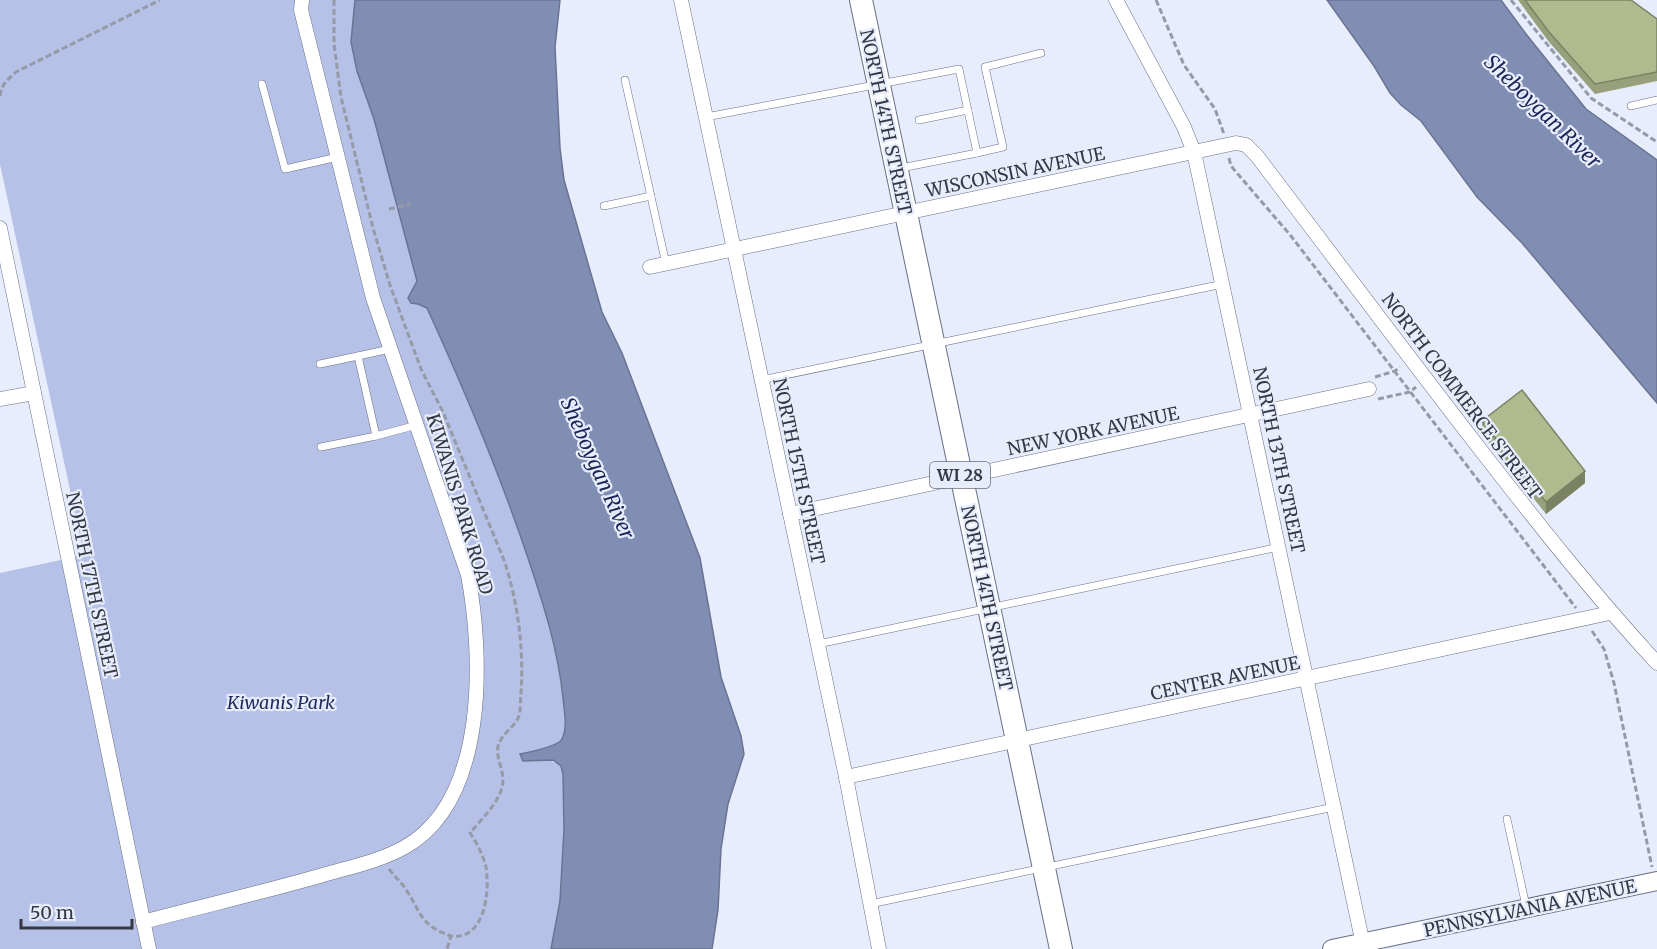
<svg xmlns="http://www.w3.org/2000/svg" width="1657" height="949" viewBox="0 0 1657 949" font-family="Merriweather,serif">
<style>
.green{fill:#b5c1e6}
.water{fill:#818eb4;stroke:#6a7492;stroke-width:1.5}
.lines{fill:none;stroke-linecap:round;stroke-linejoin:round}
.service-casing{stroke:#687087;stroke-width:8}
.minor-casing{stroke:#687087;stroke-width:15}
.tertiary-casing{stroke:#687087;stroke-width:20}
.primary-casing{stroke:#687087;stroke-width:24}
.path{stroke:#959aa7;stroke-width:3;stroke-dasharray:6 3;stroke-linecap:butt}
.service{stroke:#fff;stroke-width:7}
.minor{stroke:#fff;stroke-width:14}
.tertiary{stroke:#fff;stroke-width:18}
.primary{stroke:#fff;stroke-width:22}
.wall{fill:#97a07b}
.shaded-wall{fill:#7b8264}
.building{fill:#b0ba8f;stroke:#7b8264;stroke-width:1.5}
.labels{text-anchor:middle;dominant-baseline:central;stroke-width:4.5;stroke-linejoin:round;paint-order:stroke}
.shield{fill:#e8edfd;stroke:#6a6e7a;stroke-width:1.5}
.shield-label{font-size:16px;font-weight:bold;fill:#343842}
.street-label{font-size:18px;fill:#343842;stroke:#e8edfd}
.park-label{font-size:18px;font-style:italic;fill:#1e2b5c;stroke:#e8edfd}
.water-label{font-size:20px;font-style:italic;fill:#1a2556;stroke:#e8edfd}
</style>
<rect width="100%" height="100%" fill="#e8edfd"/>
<path class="green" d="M0 0H355L351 42 357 71 374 119 417 281 408 298 411 303 418 304 427 307C465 390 500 474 529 561 544 608 558 653 563 702 564 713 567 728 562 738 558 746 530 752 520 754 534 758 550 758 561 766L563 774 564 829 560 901 551 949H0V573L84 555 0 164Z"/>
<g class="water">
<path d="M355 0H560L555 47 560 148 564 180 602 312 622 353 700 558 721 677 741 736 744 754 728 804 721 849 718 910 712 949H551L560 901 564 829 563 774 561 766 553 760 523 761 520 754C529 752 558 747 562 739 568 727 564 710 563 698 558 650 544 606 529 561 500 474 465 391 427 308L418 304 411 303 408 298 417 281 374 119 357 71 351 42Z"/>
<polygon points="1327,0 1501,0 1526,34 1586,109 1657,160 1657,403 1522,243 1477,197 1421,121 1401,105 1390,93 1374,66"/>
</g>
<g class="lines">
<g class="service-casing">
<g id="service">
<polyline points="625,80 666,264"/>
<polyline points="262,84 285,169 338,157"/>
<polyline points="1631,106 1657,100"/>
<polyline points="706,117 959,69 977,153 901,168"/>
<polyline points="919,120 968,110"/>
<polyline points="977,153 1003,147 985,67 1041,53"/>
<polyline points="604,206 651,196"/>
<polyline points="390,349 358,356 376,436 417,425"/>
<polyline points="320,364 358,356"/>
<polyline points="761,380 1223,284"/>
<polyline points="321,447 376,436"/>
<polyline points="818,644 1279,547"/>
<polyline points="1507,819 1526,906"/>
<polyline points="870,904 1334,807"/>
</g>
</g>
<g class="minor-casing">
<g id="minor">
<polyline points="681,0 846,777 879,949"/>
<polyline points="1116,0 1184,127 1194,152 1364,949"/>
<polyline points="0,228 149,949"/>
<path d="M650 267 1236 143 1246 145 1257 156C1332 255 1407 355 1483 453 1539 525 1595 596 1657 663"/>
<polyline points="0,399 34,393"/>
<polyline points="790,514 1369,389"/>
<polyline points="846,777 1610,613"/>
<path d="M143 922C203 906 264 892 323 875 351 867 380 861 405 847 488 800 483 655 468 575L373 298 301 10 302 0"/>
</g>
</g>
<g class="tertiary-casing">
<polyline id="tertiary" points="1332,949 1657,881"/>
</g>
<g class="primary-casing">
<polyline id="primary" points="861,0 1061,949"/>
</g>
<g class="path">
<path d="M334 0V44L341 97 373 228 390 285 421 369 443 412 504 560C518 602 524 649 521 693 520 700 521 709 519 716 515 727 501 734 498 746 496 757 502 767 503 778 504 799 482 818 470 833 477 843 483 855 486 867 490 891 485 941 451 936L447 949"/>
<polyline points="1156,0 1184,65 1215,109 1224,134"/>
<polyline points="1511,0 1591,98 1657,142"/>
<path d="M0 96C1 85 8 79 16 72L160 0"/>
<polyline points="1229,158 1231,166 1291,236 1576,608"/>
<polyline points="389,209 411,204"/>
<polyline points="1375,377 1395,371 1400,367"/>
<polyline points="1378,399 1410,392 1416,387"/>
<polyline points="1592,631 1604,649 1614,683 1652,867"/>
<path d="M389 869C394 876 400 881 405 888 422 913 419 925 451 936"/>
</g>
<use href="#service" class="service"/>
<use href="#minor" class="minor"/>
<use href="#tertiary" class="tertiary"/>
<use href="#primary" class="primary"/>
</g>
<g class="wall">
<polygon points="1518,0 1631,0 1657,19 1657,81 1595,94 1549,42"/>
<polygon points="1482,421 1585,483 1546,514 1482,434"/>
</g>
<polygon class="shaded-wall" points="1585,471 1585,483 1546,514 1546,502"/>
<g class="building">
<polygon points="1525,0 1631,0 1657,19 1657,72 1595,84 1549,32"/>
<polygon points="1522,390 1585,471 1546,502 1482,421"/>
</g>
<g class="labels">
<rect class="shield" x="930" y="462" width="60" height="26" rx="4.5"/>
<g class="shield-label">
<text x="960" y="475">WI 28</text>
</g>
<g class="street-label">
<text transform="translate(886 122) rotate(78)">NORTH 14TH STREET</text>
<text transform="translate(1015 172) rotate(-12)">WISCONSIN AVENUE</text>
<text transform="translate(1462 396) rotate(53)">NORTH COMMERCE STREET</text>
<text transform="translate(1093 431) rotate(-12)">NEW YORK AVENUE</text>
<text transform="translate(1279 460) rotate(78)">NORTH 13TH STREET</text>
<text transform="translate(799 471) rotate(78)">NORTH 15TH STREET</text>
<text transform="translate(460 504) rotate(73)">KIWANIS PARK ROAD</text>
<text transform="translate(92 585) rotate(78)">NORTH 17TH STREET</text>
<text transform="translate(987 598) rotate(78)">NORTH 14TH STREET</text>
<text transform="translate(1225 678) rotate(-12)">CENTER AVENUE</text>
<text transform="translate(1530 908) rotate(-12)">PENNSYLVANIA AVENUE</text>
</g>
<g class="park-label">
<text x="281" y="702">Kiwanis Park</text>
</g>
<g class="water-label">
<text transform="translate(1543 111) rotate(44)">Sheboygan River</text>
<text transform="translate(598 468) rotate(66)">Sheboygan River</text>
</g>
</g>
<path d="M21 919v9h111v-9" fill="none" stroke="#343842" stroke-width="3"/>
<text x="30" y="919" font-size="18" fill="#343842" stroke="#e8edfd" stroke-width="4.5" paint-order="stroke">50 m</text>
</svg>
